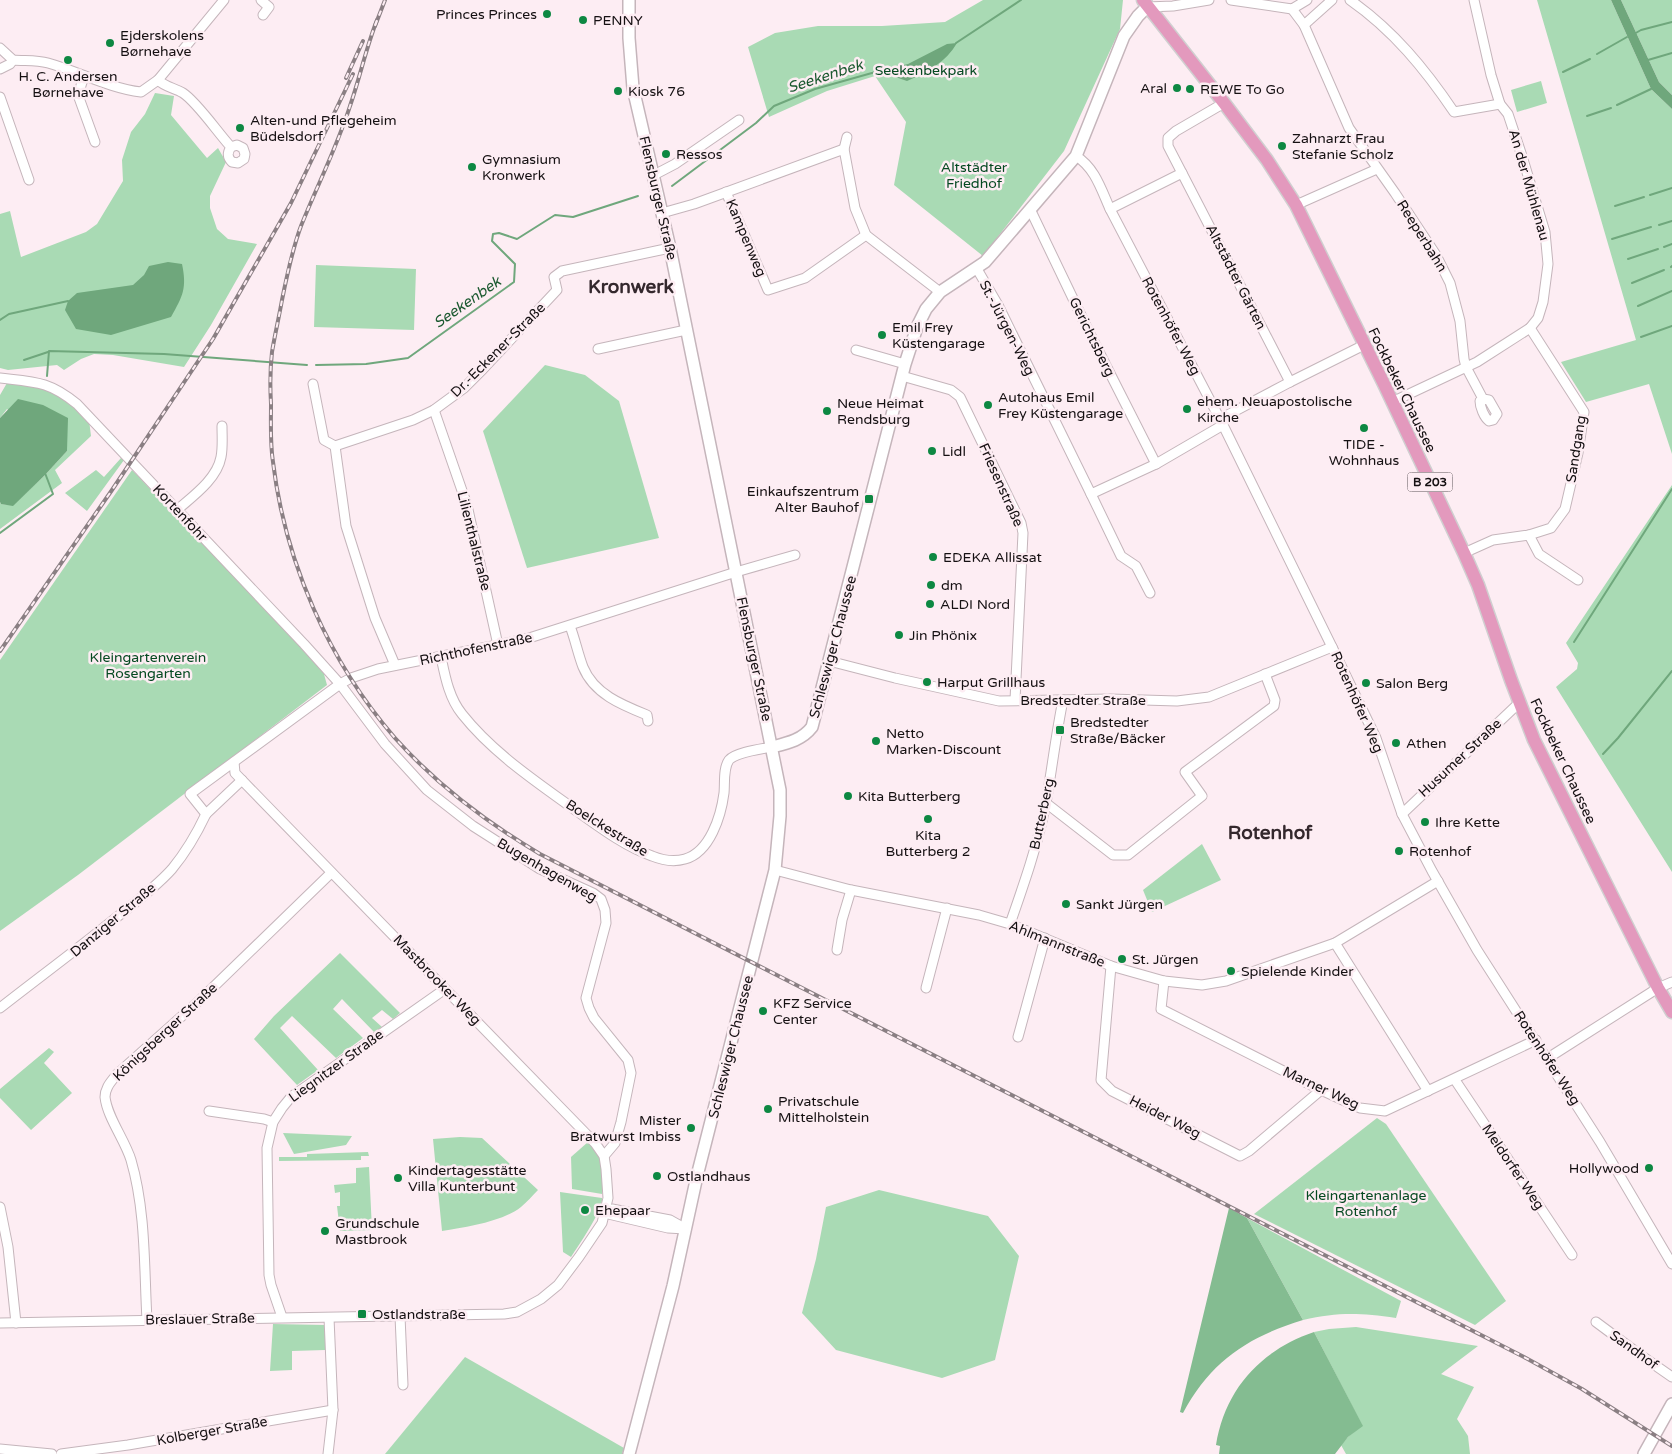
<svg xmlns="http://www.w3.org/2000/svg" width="1672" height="1454" viewBox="0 0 1672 1454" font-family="'Varela Round',sans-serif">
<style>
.green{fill:#a9dab4}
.forest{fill:#84bc91}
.water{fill:#6fa77c}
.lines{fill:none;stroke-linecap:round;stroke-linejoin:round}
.stream{stroke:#6fa77c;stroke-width:2}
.street-casing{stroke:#c5b5bb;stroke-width:11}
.secondary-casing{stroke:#c5b5bb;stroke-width:14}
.primary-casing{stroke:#d0cfd0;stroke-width:15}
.street{stroke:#fff;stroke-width:9}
.secondary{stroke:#fff;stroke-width:11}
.primary{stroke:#e399bd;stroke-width:12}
.rail-casing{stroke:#8a7f83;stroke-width:4}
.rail{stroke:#fdedf3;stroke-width:2;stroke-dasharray:5.5;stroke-linecap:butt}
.poi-dot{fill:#0d8842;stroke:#fdedf3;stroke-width:2}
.labels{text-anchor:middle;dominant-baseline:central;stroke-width:5;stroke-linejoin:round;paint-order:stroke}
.shield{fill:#fdedf3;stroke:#5b5256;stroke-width:1}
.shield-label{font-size:12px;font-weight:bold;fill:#151012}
.poi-label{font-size:14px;fill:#151012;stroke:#fdedf3;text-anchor:start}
.park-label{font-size:14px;fill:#054921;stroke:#fdedf3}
.street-label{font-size:14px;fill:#151012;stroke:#fdedf3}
.water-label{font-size:15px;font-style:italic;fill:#1b5930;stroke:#fdedf3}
.district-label{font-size:19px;font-weight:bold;fill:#34282d;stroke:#fdedf3}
</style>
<rect width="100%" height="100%" fill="#fdedf3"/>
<g class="green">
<polygon points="983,0 1123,0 1120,29 1064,151 983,256 894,185 906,122 875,76 827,91 769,117 748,47 775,33 818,26 882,26 945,22"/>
<polygon points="1537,0 1611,0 1651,89 1672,109 1672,454 1649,384 1586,402 1561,362 1636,340"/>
<polygon points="1621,0 1672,0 1672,95 1659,82"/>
<polygon points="1541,81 1547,103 1517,112 1511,90"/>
<polygon points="155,93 174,96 171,115 207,158 218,148 226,162 210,196 210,208 217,229 228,239 257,244 211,325 184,367 113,355 94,354 81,359 64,370 57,365 8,370 0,368 0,214 10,211 21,257 86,232 97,224 123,181 122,160 131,132 145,114"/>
<polygon points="316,265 416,269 414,330 314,327"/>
<polygon points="545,365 585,375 619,401 659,538 527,568 483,431"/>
<polygon points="7,383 40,385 62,396 89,420 91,436 55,470 62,483 0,529 0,502 1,504 13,505 45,475 67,451 7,409 0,418 0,395"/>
<polygon points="121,458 124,460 87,511 65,493 96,470 104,477"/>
<polygon points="132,470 322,667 327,685 78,875 0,931 0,660"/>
<polygon points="1672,485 1672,872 1556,687 1577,669 1578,663 1566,643"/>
<polygon points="1202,844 1221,880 1152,912 1143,890"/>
<polygon points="340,953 400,1013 393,1019 382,1010 372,1018 382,1027 374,1032 342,999 333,1009 363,1038 336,1058 292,1016 280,1028 318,1070 297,1085 254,1039 274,1016"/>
<polygon points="49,1048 54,1052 44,1063 72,1093 31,1130 0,1098 0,1089"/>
<polygon points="1377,1118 1386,1124 1506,1301 1475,1325 1254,1214"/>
<polygon points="283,1133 352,1136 346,1145 294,1154"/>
<path d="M460 1137 482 1138 538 1190C532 1196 527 1202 521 1207 502 1222 466 1227 442 1231L433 1139Z"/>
<path d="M588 1142C604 1156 605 1173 602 1194L572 1189 571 1157Z"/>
<polygon points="368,1152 369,1156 361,1156 361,1160 279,1161 279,1157 307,1157 307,1154"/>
<polygon points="369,1167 372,1230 340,1231 337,1206 340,1206 340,1192 335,1193 334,1185 356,1183 356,1168"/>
<polygon points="879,1190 988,1216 1019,1256 995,1360 942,1378 836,1350 802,1313 816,1259 826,1207"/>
<path d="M560 1192 602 1198C604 1209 578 1246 571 1257L563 1252Z"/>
<path d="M1247 1218 1401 1301 1396 1318C1360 1313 1338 1312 1303 1320Z"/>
<polygon points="273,1324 325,1325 325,1350 292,1351 292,1370 270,1371"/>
<polygon points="1356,1327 1478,1346 1441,1374 1474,1387 1457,1419 1468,1436 1470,1454 1346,1454 1341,1445 1348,1437 1362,1425 1314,1332 1329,1329"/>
<polygon points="465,1357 624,1448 622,1454 385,1454"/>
</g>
<g class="forest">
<path d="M1229 1208 1247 1218 1303 1320C1248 1337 1211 1361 1183 1413L1180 1412Z"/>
<path d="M1314 1332 1363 1426 1348 1437 1335 1454H1219L1220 1446 1216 1445C1225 1389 1261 1350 1314 1332Z"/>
</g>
<g class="water">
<polygon points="1611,0 1621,0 1659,82 1672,95 1672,109 1651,89"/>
<path d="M957 43C946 62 928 72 907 81L878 71 908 64 947 44Z"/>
<path d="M168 262 182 264C187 288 183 296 171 317L111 335 76 329 65 310 68 301 77 293 133 285 144 275 149 266Z"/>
<polygon points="18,399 43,405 68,418 67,451 45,475 13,506 1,504 0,502 0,418"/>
</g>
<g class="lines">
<g class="stream">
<polyline points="1634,34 1641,30 1672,22"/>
<polyline points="956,43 1021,0"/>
<polyline points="1597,54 1627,37"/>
<polyline points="1648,60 1672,53"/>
<polyline points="1563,72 1590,59"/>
<polyline points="1617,105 1651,89"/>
<polyline points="1587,116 1611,108"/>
<polyline points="672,186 756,123 774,106 815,89 879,71"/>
<polyline points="1650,195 1672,188"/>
<polyline points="1615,206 1644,197"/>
<polyline points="1659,225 1672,221"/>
<polyline points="1612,239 1651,227"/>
<polyline points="1664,247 1672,244"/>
<polyline points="1628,259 1658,249"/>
<polyline points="1671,267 1672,266"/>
<polyline points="1632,283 1664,270"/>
<polyline points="1638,306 1672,291"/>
<polyline points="0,320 9,314 68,301"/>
<polyline points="1641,337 1672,326"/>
<polyline points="24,360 48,352"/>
<polyline points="316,365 366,364 408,358 514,282 515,264 492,241 493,234 499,233 517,239 555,215 573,217 638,196"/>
<polyline points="47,376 49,351 164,354 307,365"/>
<polyline points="0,533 53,494 45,473"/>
<polyline points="1574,642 1672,489"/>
<polyline points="1603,754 1618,738 1672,671"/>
</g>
<g class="street-casing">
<g id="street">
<polyline points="261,0 269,7 263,15"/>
<polyline points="1231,0 1292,9 1307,0"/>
<path d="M1350 0C1393 30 1425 69 1454 112L1500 104"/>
<polyline points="1147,7 1173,6 1209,0"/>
<path d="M1292 9 1304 25 1349 128 1395 193 1436 255 1450 283 1460 321 1464 359 1466 367 1483 399 1489 400 1497 414 1493 420 1489 421C1484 417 1480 407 1480 401L1483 399"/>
<polyline points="1304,25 1332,0"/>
<path d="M0 48 13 60C25 61 37 60 48 63 80 72 109 88 141 92L158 80 224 0"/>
<polyline points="0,69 10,64 13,60"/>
<polyline points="84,76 78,95 95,142"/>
<path d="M158 80C165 87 175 88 183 93 197 102 218 133 231 147 227 153 227 157 232 162L238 163 244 159 245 154 243 148 237 145 231 147"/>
<polyline points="0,97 29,180"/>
<polyline points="1224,103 1176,131 1168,138 1168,146 1290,382"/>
<polyline points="844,149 847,137"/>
<path d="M1076 156C1095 168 1101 189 1110 209L1223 425 1332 647 1376 738 1402 814 1432 871 1477 950 1600 1142 1672 1264"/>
<polyline points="654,175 675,164 739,120"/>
<polyline points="726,192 768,290 805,278 866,235"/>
<polyline points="1296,205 1377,169"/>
<polyline points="1030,209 1089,332 1156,464"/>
<polyline points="1110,209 1182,173"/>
<polyline points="662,213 694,204 844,149 855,208 866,235 940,292"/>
<polyline points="977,269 998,305 1091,494 1156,464 1223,425"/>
<polyline points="598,349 686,330"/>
<polyline points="856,350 905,364"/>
<polyline points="902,376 951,390 960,397 1021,523 1023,533 1015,700"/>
<path d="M0 378C35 382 49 381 77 404L304 644 340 684 385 744 427 790 473 826 540 869 593 893 601 899 605 910 606 923 586 998 589 1008 594 1018 628 1060 631 1073 621 1122 615 1143 604 1156"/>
<polyline points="313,384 324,440 335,446 413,420 434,410 464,388 483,369 557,290 554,277 562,271 670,248"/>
<polyline points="1392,402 1477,362 1530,328 1538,318 1543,302 1548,264 1545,232 1522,156 1508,114 1500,104 1491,75 1474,0"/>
<polyline points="434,410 467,505 498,645"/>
<polyline points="1220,419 1290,382 1364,345"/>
<polyline points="335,446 346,526 375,618 395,665"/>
<polyline points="1091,494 1121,556 1136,566 1150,593"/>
<path d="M177 510C193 496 217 479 221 457 223 447 222 436 222 426"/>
<polyline points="1529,535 1551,528 1565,509 1578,453 1584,412 1530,328"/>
<polyline points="1464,553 1493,540 1529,535 1539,554 1578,580"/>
<path d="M570 626C575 639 578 654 583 667 594 694 622 705 647 715L648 721"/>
<path d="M441 657C445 676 449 698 462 714 492 752 535 781 574 809 598 826 624 846 652 856 662 860 675 862 685 859 710 852 721 816 724 793 725 784 723 768 729 760 736 752 762 749 772 747"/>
<polyline points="829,661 895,678 999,701 1110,699 1177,701 1209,697 1332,647"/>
<polyline points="242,780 206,814 190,794 340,684 351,678 378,669 526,639 736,572 795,555"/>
<polyline points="1046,803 1113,855 1128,855 1202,796 1185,772 1274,706 1275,700 1265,674"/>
<polyline points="1402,814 1519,703"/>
<polyline points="775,870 851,890 979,915 1010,924 1111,966 1164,981 1202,985 1226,981 1335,943 1438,881"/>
<path d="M1010 924C1024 884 1038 844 1046 803 1052 769 1056 734 1063 700"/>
<polyline points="1335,943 1428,1091"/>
<polyline points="837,950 842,920 851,890"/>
<polyline points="1111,966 1101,1080 1112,1091 1240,1156 1249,1151 1321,1090"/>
<polyline points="1164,981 1161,1009 1321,1090 1360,1108 1385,1111 1536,1040"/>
<polyline points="926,988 947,908"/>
<path d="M0 1008C37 979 75 951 112 921 132 905 155 888 172 869 186 852 197 833 206 814"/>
<polyline points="1018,1037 1045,938"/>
<polyline points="1548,1058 1658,988 1672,982"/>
<polyline points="1455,1080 1572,1255"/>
<polyline points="209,1111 264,1119 273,1122"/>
<polyline points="0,1207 8,1247 16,1323"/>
<polyline points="604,1213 612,1209 670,1220 686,1229"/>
<polyline points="604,1213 668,1228 685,1229"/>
<polyline points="400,1316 403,1385"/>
<polyline points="282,1317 271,1285 269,1275 267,1148 273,1122 282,1108 291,1097 445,989"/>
<path d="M147 1320C144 1268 146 1211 131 1160 125 1140 107 1117 105 1097 105 1087 112 1081 117 1074L200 1000 331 873"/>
<polyline points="1596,1322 1639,1354 1672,1377"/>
<polyline points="0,1323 504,1314 517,1312 541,1299 558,1285 579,1257 602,1223 608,1198 606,1169 604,1156 595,1143 235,773 234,762"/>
<polyline points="0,1449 52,1454"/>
<polyline points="61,1454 128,1445 333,1410"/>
<polyline points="328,1454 333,1410 329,1318"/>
</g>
</g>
<g class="secondary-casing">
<g id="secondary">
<polyline points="629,0 629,38 633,88 670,248 780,790 780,816 775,870 697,1176 673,1286 629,1454"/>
<path d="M772 747C788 743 802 740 812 727L905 364 917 327 926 309 940 292 985 262 1076 156 1124 36 1138 16 1147 7"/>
<polyline points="1644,1454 1672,1404"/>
</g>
</g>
<g class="primary-casing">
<polyline id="primary" points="1143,0 1224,103 1267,160 1296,205 1384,384 1464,553 1478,585 1511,680 1534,740 1658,988 1672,1012"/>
</g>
<use href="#street" class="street"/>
<use href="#secondary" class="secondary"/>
<use href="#primary" class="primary"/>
<g class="rail-casing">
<g id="rail">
<path d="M377 20C366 48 360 77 350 106 337 147 317 186 301 226 292 250 287 275 282 300 279 317 275 334 272 352 270 370 270 387 271 404 271 423 270 443 273 462 285 562 329 662 395 738 437 785 486 822 540 854L1524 1357 1582 1389 1672 1446"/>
<polyline points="375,26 385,0"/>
<polyline points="346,78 363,41"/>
<polyline points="0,651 112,490 213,339 291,203 353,74"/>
</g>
</g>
<use href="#rail" class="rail"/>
</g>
<g class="poi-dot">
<circle cx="547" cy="14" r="5"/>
<circle cx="583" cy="20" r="5"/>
<circle cx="110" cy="43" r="5"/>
<circle cx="68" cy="60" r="5"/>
<circle cx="1177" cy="88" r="5"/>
<circle cx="1190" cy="89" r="5"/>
<circle cx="618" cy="91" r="5"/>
<circle cx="240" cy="128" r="5"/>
<circle cx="1282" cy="146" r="5"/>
<circle cx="666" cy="154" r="5"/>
<circle cx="472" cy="167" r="5"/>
<circle cx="882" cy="335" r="5"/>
<circle cx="988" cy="405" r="5"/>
<circle cx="1187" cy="409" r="5"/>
<circle cx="827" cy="411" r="5"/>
<circle cx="1364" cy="428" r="5"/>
<circle cx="932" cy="451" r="5"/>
<rect x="864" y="494" width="10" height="10" rx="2.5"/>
<circle cx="933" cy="557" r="5"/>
<circle cx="931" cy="585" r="5"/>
<circle cx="930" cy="604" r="5"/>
<circle cx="899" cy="635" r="5"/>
<circle cx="927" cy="682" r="5"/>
<circle cx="1366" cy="683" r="5"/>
<rect x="1055" y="725" width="10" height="10" rx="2.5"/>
<circle cx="876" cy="741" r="5"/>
<circle cx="1396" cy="743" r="5"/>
<circle cx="848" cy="796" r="5"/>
<circle cx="928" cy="819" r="5"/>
<circle cx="1425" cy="822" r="5"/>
<circle cx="1399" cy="851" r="5"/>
<circle cx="1066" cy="904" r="5"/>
<circle cx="1122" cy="959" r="5"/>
<circle cx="1231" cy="971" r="5"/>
<circle cx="763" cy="1011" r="5"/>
<circle cx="768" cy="1109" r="5"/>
<circle cx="691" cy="1128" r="5"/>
<circle cx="1649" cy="1168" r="5"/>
<circle cx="657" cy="1176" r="5"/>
<circle cx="398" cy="1178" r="5"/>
<circle cx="585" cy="1210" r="5"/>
<circle cx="325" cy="1231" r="5"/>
<rect x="357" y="1309" width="10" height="10" rx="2.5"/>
</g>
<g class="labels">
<rect class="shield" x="1407.5" y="472.5" width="45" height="19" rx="4"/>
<g class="shield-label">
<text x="1430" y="482">B 203</text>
</g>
<g class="poi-label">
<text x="537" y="14" text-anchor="end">Princes Princes</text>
<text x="593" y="20">PENNY</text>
<text x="120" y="35">Ejderskolens<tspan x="120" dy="16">Børnehave</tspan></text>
<text x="68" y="76" text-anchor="middle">H. C. Andersen<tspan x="68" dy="16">Børnehave</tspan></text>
<text x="1167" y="88" text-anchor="end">Aral</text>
<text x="1200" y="89">REWE To Go</text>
<text x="628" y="91">Kiosk 76</text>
<text x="250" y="120">Alten-und Pflegeheim<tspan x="250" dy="16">Büdelsdorf</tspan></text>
<text x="1292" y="138">Zahnarzt Frau<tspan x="1292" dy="16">Stefanie Scholz</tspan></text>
<text x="676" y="154">Ressos</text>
<text x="482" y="159">Gymnasium<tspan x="482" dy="16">Kronwerk</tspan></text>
<text x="892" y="327">Emil Frey<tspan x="892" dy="16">Küstengarage</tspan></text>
<text x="998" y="397">Autohaus Emil<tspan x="998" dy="16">Frey Küstengarage</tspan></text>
<text x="1197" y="401">ehem. Neuapostolische<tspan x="1197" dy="16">Kirche</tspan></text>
<text x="837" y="403">Neue Heimat<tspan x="837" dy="16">Rendsburg</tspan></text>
<text x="1364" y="444" text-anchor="middle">TIDE -<tspan x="1364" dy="16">Wohnhaus</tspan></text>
<text x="942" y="451">Lidl</text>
<text x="859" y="491" text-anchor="end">Einkaufszentrum<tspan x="859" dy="16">Alter Bauhof</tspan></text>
<text x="943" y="557">EDEKA Allissat</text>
<text x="941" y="585">dm</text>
<text x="940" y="604">ALDI Nord</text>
<text x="909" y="635">Jin Phönix</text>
<text x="937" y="682">Harput Grillhaus</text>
<text x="1376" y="683">Salon Berg</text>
<text x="1070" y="722">Bredstedter<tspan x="1070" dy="16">Straße/Bäcker</tspan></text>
<text x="886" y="733">Netto<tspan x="886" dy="16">Marken-Discount</tspan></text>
<text x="1406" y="743">Athen</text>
<text x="858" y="796">Kita Butterberg</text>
<text x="1435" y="822">Ihre Kette</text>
<text x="928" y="835" text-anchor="middle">Kita<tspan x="928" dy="16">Butterberg 2</tspan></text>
<text x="1409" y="851">Rotenhof</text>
<text x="1076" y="904">Sankt Jürgen</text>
<text x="1132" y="959">St. Jürgen</text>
<text x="1241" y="971">Spielende Kinder</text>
<text x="773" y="1003">KFZ Service<tspan x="773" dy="16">Center</tspan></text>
<text x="778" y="1101">Privatschule<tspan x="778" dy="16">Mittelholstein</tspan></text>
<text x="681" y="1120" text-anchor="end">Mister<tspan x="681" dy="16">Bratwurst Imbiss</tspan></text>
<text x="1639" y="1168" text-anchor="end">Hollywood</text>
<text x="408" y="1170">Kindertagesstätte<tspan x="408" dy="16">Villa Kunterbunt</tspan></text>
<text x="667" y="1176">Ostlandhaus</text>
<text x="595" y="1210">Ehepaar</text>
<text x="335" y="1223">Grundschule<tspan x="335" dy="16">Mastbrook</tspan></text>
<text x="372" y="1314">Ostlandstraße</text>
</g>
<g class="park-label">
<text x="926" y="70">Seekenbekpark</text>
<text x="974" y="167">Altstädter<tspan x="974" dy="16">Friedhof</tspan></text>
<text x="148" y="657">Kleingartenverein<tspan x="148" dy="16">Rosengarten</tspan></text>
<text x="1366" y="1195">Kleingartenanlage<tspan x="1366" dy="16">Rotenhof</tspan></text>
</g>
<g class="street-label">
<text transform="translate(1529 185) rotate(74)">An der Mühlenau</text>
<text transform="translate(658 198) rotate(77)">Flensburger Straße</text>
<text transform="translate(1422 236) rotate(58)">Reeperbahn</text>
<text transform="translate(746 238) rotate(67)">Kampenweg</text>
<text transform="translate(1236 277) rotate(63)">Altstädter Gärten</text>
<text transform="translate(1171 326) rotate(62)">Rotenhöfer Weg</text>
<text transform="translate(1007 328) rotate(63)">St.-Jürgen-Weg</text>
<text transform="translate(1092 337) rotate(64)">Gerichtsberg</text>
<text transform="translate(498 350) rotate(-45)">Dr.-Eckener-Straße</text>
<text transform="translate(1402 390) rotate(64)">Fockbeker Chaussee</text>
<text transform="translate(1576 449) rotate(-81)">Sandgang</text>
<text transform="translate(1001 485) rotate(66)">Friesenstraße</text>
<text transform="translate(180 513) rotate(47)">Kortenfohr</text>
<text transform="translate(474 541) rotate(76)">Lilienthalstraße</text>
<text transform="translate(833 647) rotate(-75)">Schleswiger Chaussee</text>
<text transform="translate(476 649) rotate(-12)">Richthofenstraße</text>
<text transform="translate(754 659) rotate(78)">Flensburger Straße</text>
<text x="1083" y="700">Bredstedter Straße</text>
<text transform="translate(1357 702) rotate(66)">Rotenhöfer Weg</text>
<text transform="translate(1460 758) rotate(-43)">Husumer Straße</text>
<text transform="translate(1563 761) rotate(65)">Fockbeker Chaussee</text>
<text transform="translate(1042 814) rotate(-78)">Butterberg</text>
<text transform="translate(607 828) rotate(32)">Boelckestraße</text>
<text transform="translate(547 870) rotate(30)">Bugenhagenweg</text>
<text transform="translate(113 920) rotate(-40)">Danziger Straße</text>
<text transform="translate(1057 944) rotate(22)">Ahlmannstraße</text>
<text transform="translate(437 980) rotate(46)">Mastbrooker Weg</text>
<text transform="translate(165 1032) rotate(-43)">Königsberger Straße</text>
<text transform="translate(731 1047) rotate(-76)">Schleswiger Chaussee</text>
<text transform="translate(1547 1058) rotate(57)">Rotenhöfer Weg</text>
<text transform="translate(336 1066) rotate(-36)">Liegnitzer Straße</text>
<text transform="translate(1321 1088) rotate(25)">Marner Weg</text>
<text transform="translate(1165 1117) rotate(27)">Heider Weg</text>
<text transform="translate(1513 1167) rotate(56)">Meldorfer Weg</text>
<text transform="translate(200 1319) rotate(-1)">Breslauer Straße</text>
<text transform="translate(1634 1350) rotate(36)">Sandhof</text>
<text transform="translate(212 1431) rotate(-10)">Kolberger Straße</text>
</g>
<g class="water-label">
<text transform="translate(825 76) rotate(-18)">Seekenbek</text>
<text transform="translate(467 302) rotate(-35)">Seekenbek</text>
</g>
<g class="district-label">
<text x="631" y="287">Kronwerk</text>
<text x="1270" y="833">Rotenhof</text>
</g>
</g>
</svg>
